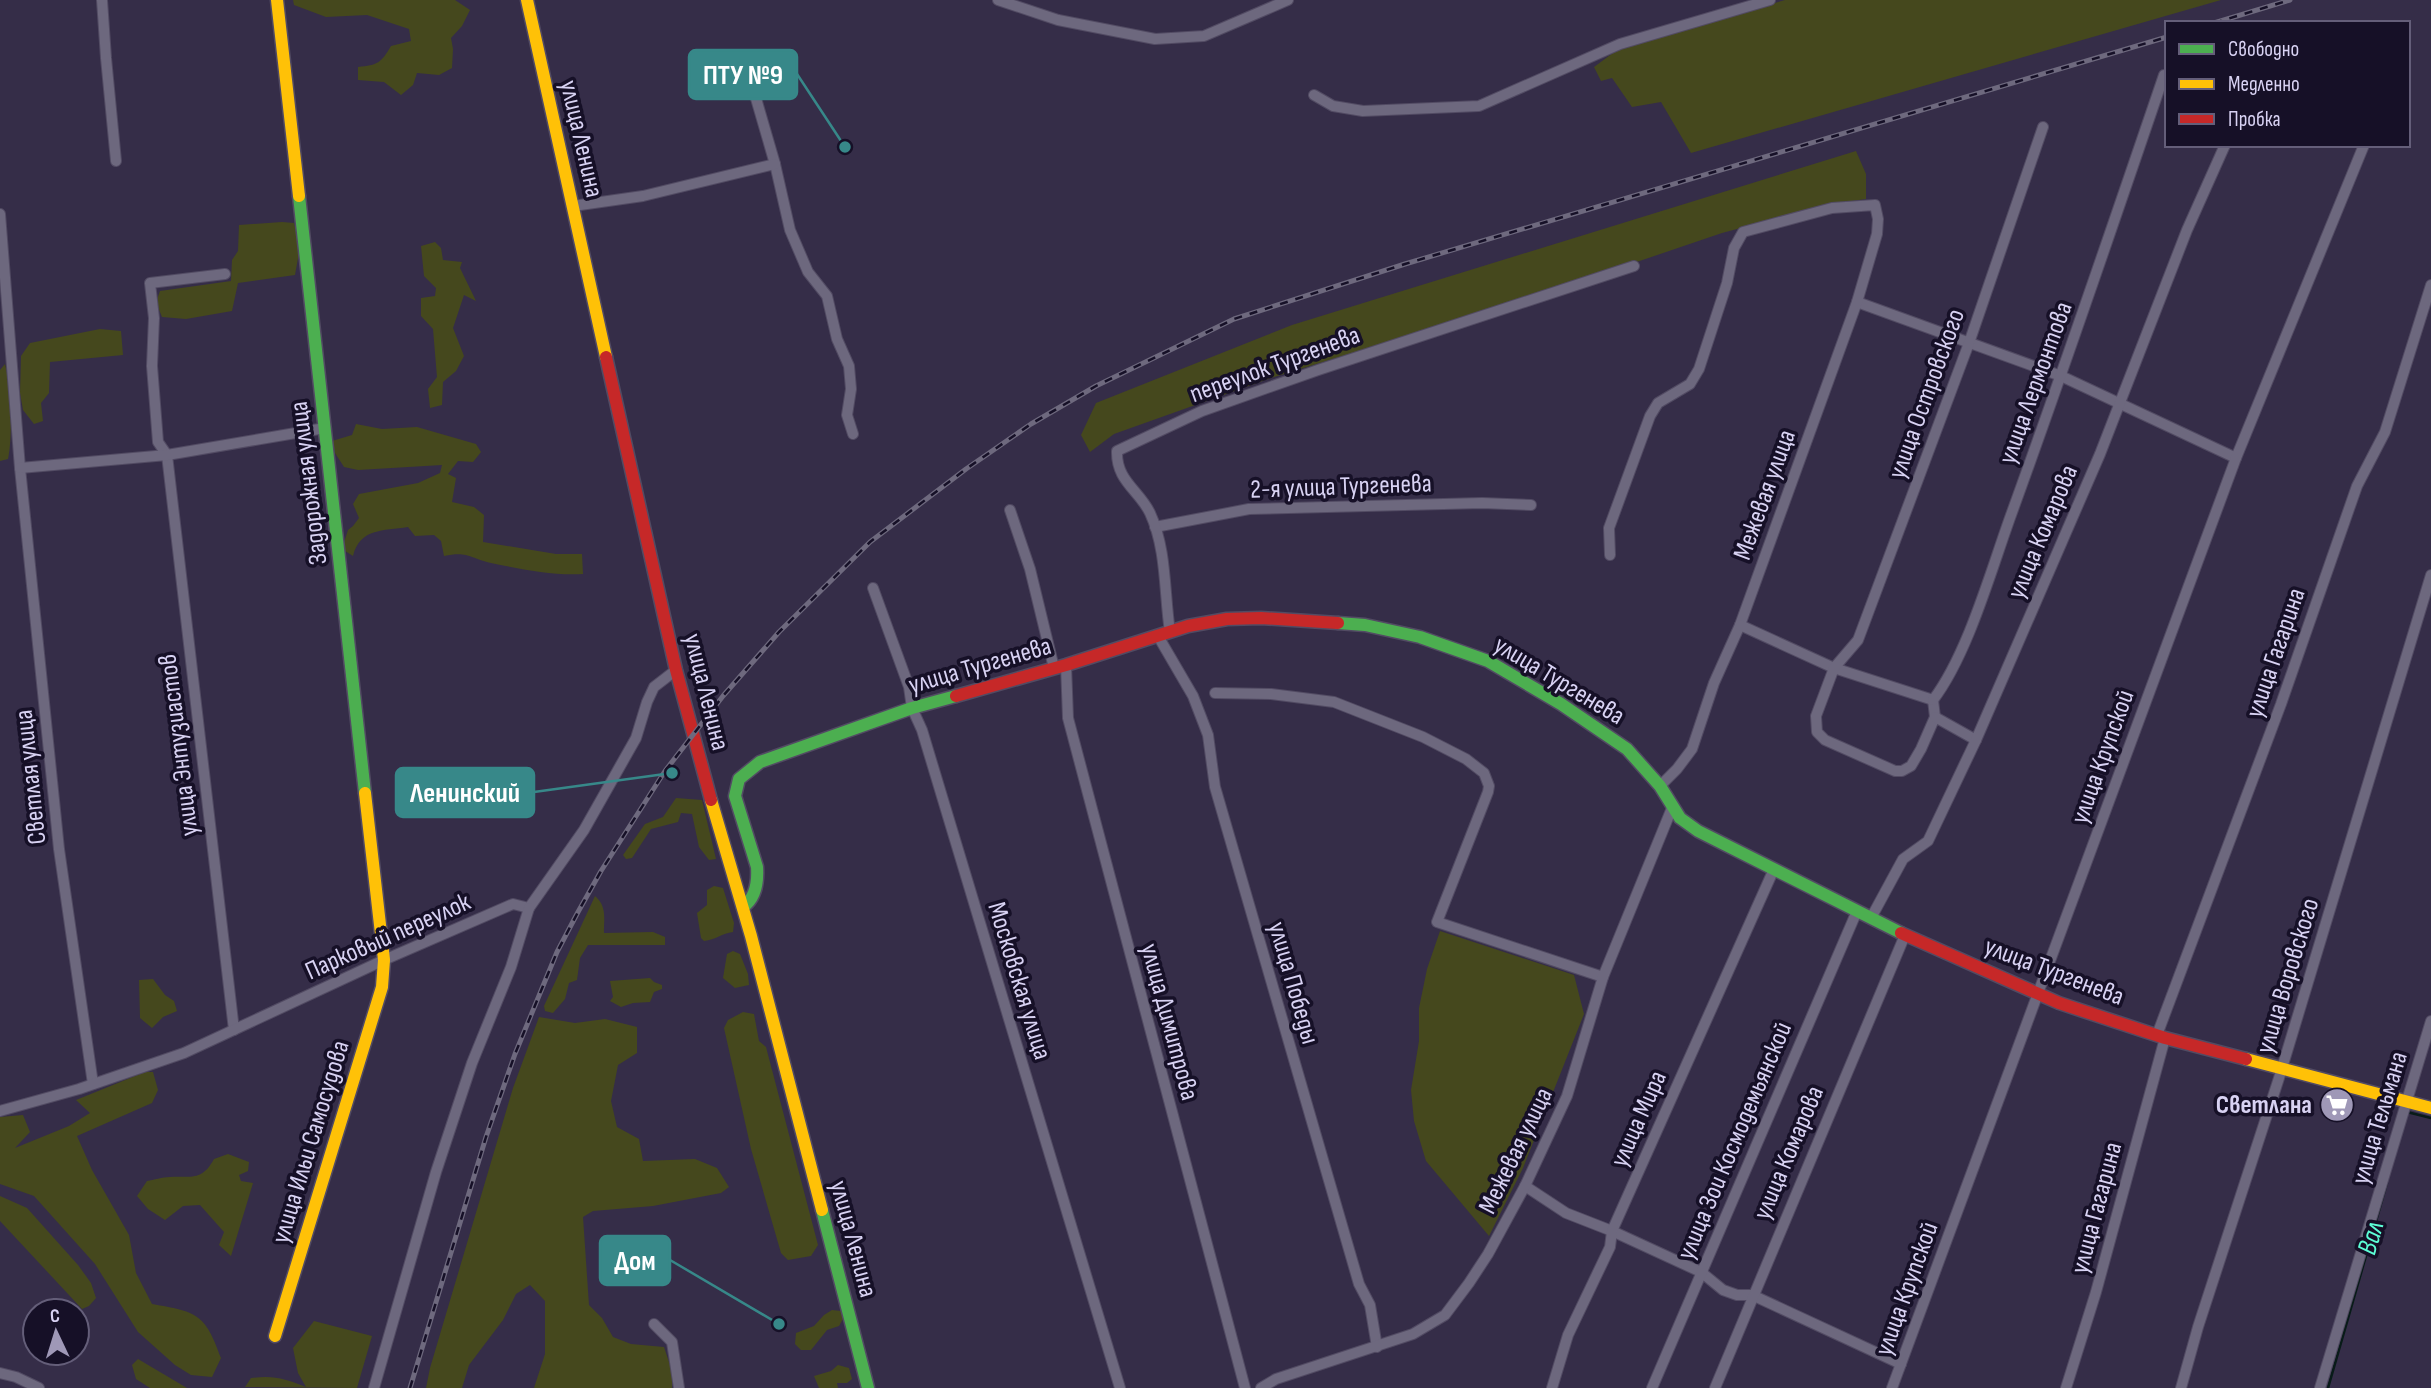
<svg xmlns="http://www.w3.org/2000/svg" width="2431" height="1388" viewBox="0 0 2431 1388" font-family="'Sofia Sans Condensed',sans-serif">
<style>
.green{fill:#45481d}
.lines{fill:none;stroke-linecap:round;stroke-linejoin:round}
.stream{stroke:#081b18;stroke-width:2.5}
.street-casing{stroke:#524b63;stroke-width:12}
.fast-casing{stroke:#524b63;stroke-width:15}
.slow-casing{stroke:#524b63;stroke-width:15}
.jam-casing{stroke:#524b63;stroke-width:15}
.street{stroke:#6d687e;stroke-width:10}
.fast{stroke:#4caf50;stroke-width:12}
.slow{stroke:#ffc107;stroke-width:12}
.jam{stroke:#c62828;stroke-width:12}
.rail-casing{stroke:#6e697e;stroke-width:5}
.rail{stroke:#161027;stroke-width:2.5;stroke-dasharray:8;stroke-linecap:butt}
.labels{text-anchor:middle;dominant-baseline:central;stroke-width:7;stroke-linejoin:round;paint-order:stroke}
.street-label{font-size:26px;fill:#d8d2f3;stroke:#161027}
.poi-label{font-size:26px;font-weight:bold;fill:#d8d2f3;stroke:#161027;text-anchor:end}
.water-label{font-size:28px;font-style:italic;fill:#5cfed6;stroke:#161027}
.leader{fill:none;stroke:#378889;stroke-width:2.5}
.callout-dot{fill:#378889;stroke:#161027;stroke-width:2.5}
.callout{fill:#378889;stroke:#378889;stroke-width:2.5}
.callout-label{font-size:28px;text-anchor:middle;font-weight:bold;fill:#fff}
</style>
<rect width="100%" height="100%" fill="#352d48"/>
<g class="green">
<path d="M293 0H455L470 10 462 26 451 38 453 49 452 68 439 75 417 73 413 85 401 95 384 82 358 80V67C378 65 381 63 391 46L411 41 409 29 367 15 326 17 294 5Z"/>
<polygon points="1785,0 2221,0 1691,153 1661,102 1632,107 1612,78 1601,81 1594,67 1617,50"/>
<polygon points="1856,151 1866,174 1866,199 1830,204 1722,233 1522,301 1271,378 1114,434 1090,452 1081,435 1096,403 1292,325"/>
<polygon points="282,222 294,223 300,247 295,275 238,283 232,311 186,319 162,317 156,302 160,291 231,281 232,260 238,251 239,225"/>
<polygon points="435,242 441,248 443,260 462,262 460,268 476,301 464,295 453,328 464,356 456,371 443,382 442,405 430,408 428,389 437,377 433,329 421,316 421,298 435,296 436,288 424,276 421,246"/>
<polygon points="100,329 121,331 123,355 50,362 49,393 41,403 43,421 34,424 23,410 20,393 21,356 30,343"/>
<path d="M5 364C11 388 13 435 8 459L0 461V370Z"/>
<path d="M356 424 382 429 417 427 476 444 481 452 473 462 458 461 448 474 456 478 452 502 474 507 484 515 483 542 556 554H582L583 574C554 576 520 569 491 563 469 558 468 551 444 556L441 541 434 535 415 536 408 527C383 531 360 528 353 556L342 549 348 530 353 526 359 518 353 504 359 494 418 483 440 473 442 465 358 470 344 467 335 453 332 441 352 435Z"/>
<polygon points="676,798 702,800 716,859 709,860 699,847 692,814 681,813 678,822 651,829 632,858 626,859 623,855 645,824 663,817"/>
<path d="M714 886 723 888 734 923 733 932C722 933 716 940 704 941L701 938 697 913 707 905V890Z"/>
<path d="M595 896C607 906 604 919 604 933L653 932 665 937V945H588L580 958 577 980 569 983 565 999 553 1013 545 1011 544 1006Z"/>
<polygon points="1440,931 1574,975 1584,1014 1523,1168 1489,1236 1426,1161 1414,1121 1411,1090 1419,1041 1419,1008 1427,969"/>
<polygon points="733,951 740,954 748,974 749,985 735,988 723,978 727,954"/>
<polygon points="650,978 654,982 662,985 662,989 654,992 650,1002 633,1003 621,1007 610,1001 613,997 610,981"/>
<polygon points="153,979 165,995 174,1001 177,1011 163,1017 152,1028 140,1018 139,980"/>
<polygon points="743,1012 754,1014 759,1041 766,1047 818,1245 811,1256 788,1260 781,1253 751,1149 724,1028 728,1020"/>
<polygon points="539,1017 575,1023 605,1019 637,1027 637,1053 618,1065 611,1101 617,1127 639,1139 643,1161 695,1159 717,1168 729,1187 721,1193 653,1206 593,1211 583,1217 589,1305 602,1318 613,1337 631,1344 664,1347 673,1374 672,1388 534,1388 545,1354 545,1301 530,1285 516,1294 503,1320 469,1365 462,1388 426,1388 430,1368 513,1088"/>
<path d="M145 1072H153L158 1090 152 1103 77 1136 92 1170 129 1235 136 1273 152 1304C197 1312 205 1313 221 1358L212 1377 191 1375 175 1365 138 1332 95 1264 34 1196 0 1184V1117L23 1115 30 1132 15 1148 69 1126 90 1113 76 1100Z"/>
<path d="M228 1154 249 1162 248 1171 239 1175 241 1181 253 1183 231 1256 219 1245 224 1232 200 1205 183 1206 165 1220 148 1209 137 1196 147 1181C154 1180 162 1177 170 1177 192 1176 202 1181 214 1159Z"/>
<polygon points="0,1196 27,1208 78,1265 91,1283 96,1298 89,1306 82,1309 0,1221"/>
<polygon points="832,1310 841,1311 843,1319 839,1326 827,1330 811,1350 801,1350 795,1344 796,1333 814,1326 824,1315"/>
<path d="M314 1321 372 1336 357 1388 245 1387 251 1378C275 1375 285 1379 306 1387L298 1373 293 1348Z"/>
<polygon points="138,1359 187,1388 150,1388 136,1379 132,1365"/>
<polygon points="838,1365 849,1368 852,1379 847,1383 837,1383 838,1388 819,1388 814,1376 831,1371"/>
</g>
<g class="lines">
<g class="stream">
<polyline points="2407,1112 2431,1118"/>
<polyline points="2328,1388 2387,1183"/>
</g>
<g class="street-casing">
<g id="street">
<polyline points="102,0 106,58 116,161"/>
<polyline points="998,0 1058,20 1155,39 1204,36 1288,0"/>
<polyline points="744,57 775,164 790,230 808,272 827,296 837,339 849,366 851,389 847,415 853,434"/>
<polyline points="1314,95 1333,106 1363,111 1479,106 1620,44 1770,0"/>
<polyline points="573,206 643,196 775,164"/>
<polyline points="0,214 20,468 59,849 93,1084"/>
<polyline points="225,274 150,283 154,318 152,366 158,442 167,455 234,1030"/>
<polyline points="1857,302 2061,376 2236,458"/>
<polyline points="20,468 167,455 325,428"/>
<polyline points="1010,510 1030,569 1054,668"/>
<polyline points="1155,527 1249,509 1482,503 1531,505"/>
<polyline points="1610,555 1609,528 1650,416 1658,403 1690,384 1699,369 1727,283 1734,248 1743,232 1832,208 1875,205 1878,219 1877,234 1857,302 1740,625 1714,683 1692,749 1677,769 1660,786"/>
<polyline points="873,588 909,687 912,708 922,730 1120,1388"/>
<polyline points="1740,625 1834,668 1933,700"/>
<path d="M1170 632C1164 592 1167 550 1150 513 1139 490 1116 481 1117 451L1202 411 1318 370 1634 266"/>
<polyline points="1158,636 1193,696 1208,735 1215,787 1359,1284 1370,1305 1377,1347"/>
<polyline points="1066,665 1068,718 1245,1388"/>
<polyline points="1215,693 1271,694 1334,702 1423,737 1466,759 1484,773 1489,786 1488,792 1437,922 1603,977"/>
<polyline points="1933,700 1935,717 1921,749 1911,766 1902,771 1895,771 1825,740 1817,732 1816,716 1834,668 1858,640 1969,343 2043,127"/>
<path d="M1933 700C1968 654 1991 570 2011 515 2064 369 2114 222 2164 75"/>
<polyline points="1935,717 1976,740"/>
<polyline points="1871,918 1903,859 1928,841 1976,740 2100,454 2187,230 2225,145"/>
<polyline points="2157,1035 2281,704 2357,486 2385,432 2431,285"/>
<polyline points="0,1111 79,1089 184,1053 384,960 513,904 529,908 584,830 636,738 647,702 654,687 676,670"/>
<polyline points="1525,1186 1566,1213 1612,1231 1701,1272 1723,1290 1737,1295 1752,1295 1901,1364"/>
<polyline points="654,1324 672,1342 679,1388"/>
<polyline points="0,1373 16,1377 39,1388"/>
<polyline points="374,1388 436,1172 472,1063 511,967 529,908"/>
<polyline points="1261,1388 1276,1379 1413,1334 1445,1315 1469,1283 1488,1254 1525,1186 1567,1096 1603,977 1672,808"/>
<polyline points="1552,1388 1568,1335 1610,1247 1612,1231 1774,869"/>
<polyline points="1652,1388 1857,911"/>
<polyline points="1715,1388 1905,935"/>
<polyline points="1892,1388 2236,458 2364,145"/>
<polyline points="2066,1388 2096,1292 2165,1038"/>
<polyline points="2181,1388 2198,1327 2279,1078 2431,575"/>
<polyline points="2320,1388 2431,1021"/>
</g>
</g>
<g class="fast-casing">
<g id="fast">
<polyline points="299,196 365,793"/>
<polyline points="1338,623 1365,625 1420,637 1488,661 1561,704 1627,749 1660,786 1680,818 1698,831 1901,933"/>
<path d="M743 907C756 898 758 882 757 867L735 796 739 779 760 762 912 708 956 696"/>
<polyline points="822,1210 868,1388"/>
</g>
</g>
<g class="slow-casing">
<g id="slow">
<polyline points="277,0 299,196"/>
<polyline points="527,0 606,357"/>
<polyline points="711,800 751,936 822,1210"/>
<polyline points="2246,1059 2431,1108"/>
<polyline points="275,1336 382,987 384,960 365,793"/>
</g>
</g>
<g class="jam-casing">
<g id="jam">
<polyline points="606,357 676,670 711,800"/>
<polyline points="956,696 1066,665 1188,626 1227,619 1261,618 1338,623"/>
<polyline points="1901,933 2059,1003 2165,1038 2246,1059"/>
</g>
</g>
<use href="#street" class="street"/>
<use href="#fast" class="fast"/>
<use href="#slow" class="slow"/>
<use href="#jam" class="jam"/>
<g class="rail-casing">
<g id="rail">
<polyline points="2214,23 2290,0"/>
<polyline points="410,1388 486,1137 515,1054 557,952 578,912 601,871 665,771 723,696 779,632 870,542 966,469 1031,424 1096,386 1234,319 1405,264 2167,37"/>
</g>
</g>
<use href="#rail" class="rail"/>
</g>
<defs>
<g id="supermarket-disc" transform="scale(1.75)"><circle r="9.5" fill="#9f98b7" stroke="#161027"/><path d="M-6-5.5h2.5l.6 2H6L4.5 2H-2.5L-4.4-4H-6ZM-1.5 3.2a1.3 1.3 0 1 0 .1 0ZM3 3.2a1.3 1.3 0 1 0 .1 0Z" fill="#fff"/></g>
</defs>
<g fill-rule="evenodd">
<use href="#supermarket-disc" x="2337" y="1105"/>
</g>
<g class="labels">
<g class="street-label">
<text transform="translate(581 139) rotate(77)">улица Ленина</text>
<text transform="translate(1275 365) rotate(-20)">переулок Тургенева</text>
<text transform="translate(2036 383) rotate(-70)">улица Лермонтова</text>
<text transform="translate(1927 394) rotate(-70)">улица Островского</text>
<text transform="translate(309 483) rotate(-97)">Задорожная улица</text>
<text transform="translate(1341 487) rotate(-2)">2-я улица Тургенева</text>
<text transform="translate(1765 495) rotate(-70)">Межевая улица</text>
<text transform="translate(2043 532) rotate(-67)">улица Комарова</text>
<text transform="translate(2276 653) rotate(-71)">улица Гагарина</text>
<text transform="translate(980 666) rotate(-16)">улица Тургенева</text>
<text transform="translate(1559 681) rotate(31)">улица Тургенева</text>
<text transform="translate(706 692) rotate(76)">улица Ленина</text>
<text transform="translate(179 745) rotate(-97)">улица Энтузиастов</text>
<text transform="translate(2103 757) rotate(-70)">улица Крупской</text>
<text transform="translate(31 777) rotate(-96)">Светлая улица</text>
<text transform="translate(388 937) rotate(-24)">Парковый переулок</text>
<text transform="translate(2054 972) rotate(21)">улица Тургенева</text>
<text transform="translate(2288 976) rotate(-73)">улица Воровского</text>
<text transform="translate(1019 981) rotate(73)">Московская улица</text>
<text transform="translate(1293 983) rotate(74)">улица Победы</text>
<text transform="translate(1169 1022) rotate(75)">улица Димитрова</text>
<text transform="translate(2380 1118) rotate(-73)">улица Тельмана</text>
<text transform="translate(1639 1119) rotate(-66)">улица Мира</text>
<text transform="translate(1735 1141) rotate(-67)">улица Зои Космодемьянской</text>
<text transform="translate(311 1142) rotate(-73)">улица Ильи Самосудова</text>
<text transform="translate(1516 1151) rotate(-64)">Межевая улица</text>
<text transform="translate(1789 1153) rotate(-67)">улица Комарова</text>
<text transform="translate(2097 1208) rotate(-75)">улица Гагарина</text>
<text transform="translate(853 1239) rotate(75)">улица Ленина</text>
<text transform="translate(1907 1289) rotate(-70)">улица Крупской</text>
</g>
<g class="poi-label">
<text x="2312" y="1105">Светлана</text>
</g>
<g class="water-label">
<text transform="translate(2371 1238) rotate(-74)">Вал</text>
</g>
</g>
<path class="leader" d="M845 147L797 74M672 773L534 792M779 1324L670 1260"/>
<g class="callout-dot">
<circle cx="845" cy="147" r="7"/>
<circle cx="672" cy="773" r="7"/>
<circle cx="779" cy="1324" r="7"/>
</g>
<g class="callout">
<rect x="689" y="50" width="108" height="49" rx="7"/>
<rect x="396" y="768" width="138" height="49" rx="7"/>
<rect x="600" y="1236" width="70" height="49" rx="7"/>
</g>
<g class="callout-label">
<text x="743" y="84">ПТУ №9</text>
<text x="465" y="802">Ленинский</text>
<text x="635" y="1270">Дом</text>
</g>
<rect x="2165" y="21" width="245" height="126" fill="#161027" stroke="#645e79" stroke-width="2"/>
<rect x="2179" y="44" width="35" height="10" fill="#4caf50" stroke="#645e79" stroke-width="2"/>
<text x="2228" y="56" font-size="21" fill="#d8d2f3">Свободно</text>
<rect x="2179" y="79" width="35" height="10" fill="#ffc107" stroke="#645e79" stroke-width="2"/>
<text x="2228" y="91" font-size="21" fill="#d8d2f3">Медленно</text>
<rect x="2179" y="114" width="35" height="10" fill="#c62828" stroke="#645e79" stroke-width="2"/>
<text x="2228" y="126" font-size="21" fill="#d8d2f3">Пробка</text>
<g transform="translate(56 1332) rotate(356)"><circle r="33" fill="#161027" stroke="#645e79" stroke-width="2"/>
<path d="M0-5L12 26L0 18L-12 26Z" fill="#9f98b7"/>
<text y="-10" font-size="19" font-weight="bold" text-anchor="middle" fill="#d8d2f3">С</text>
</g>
</svg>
